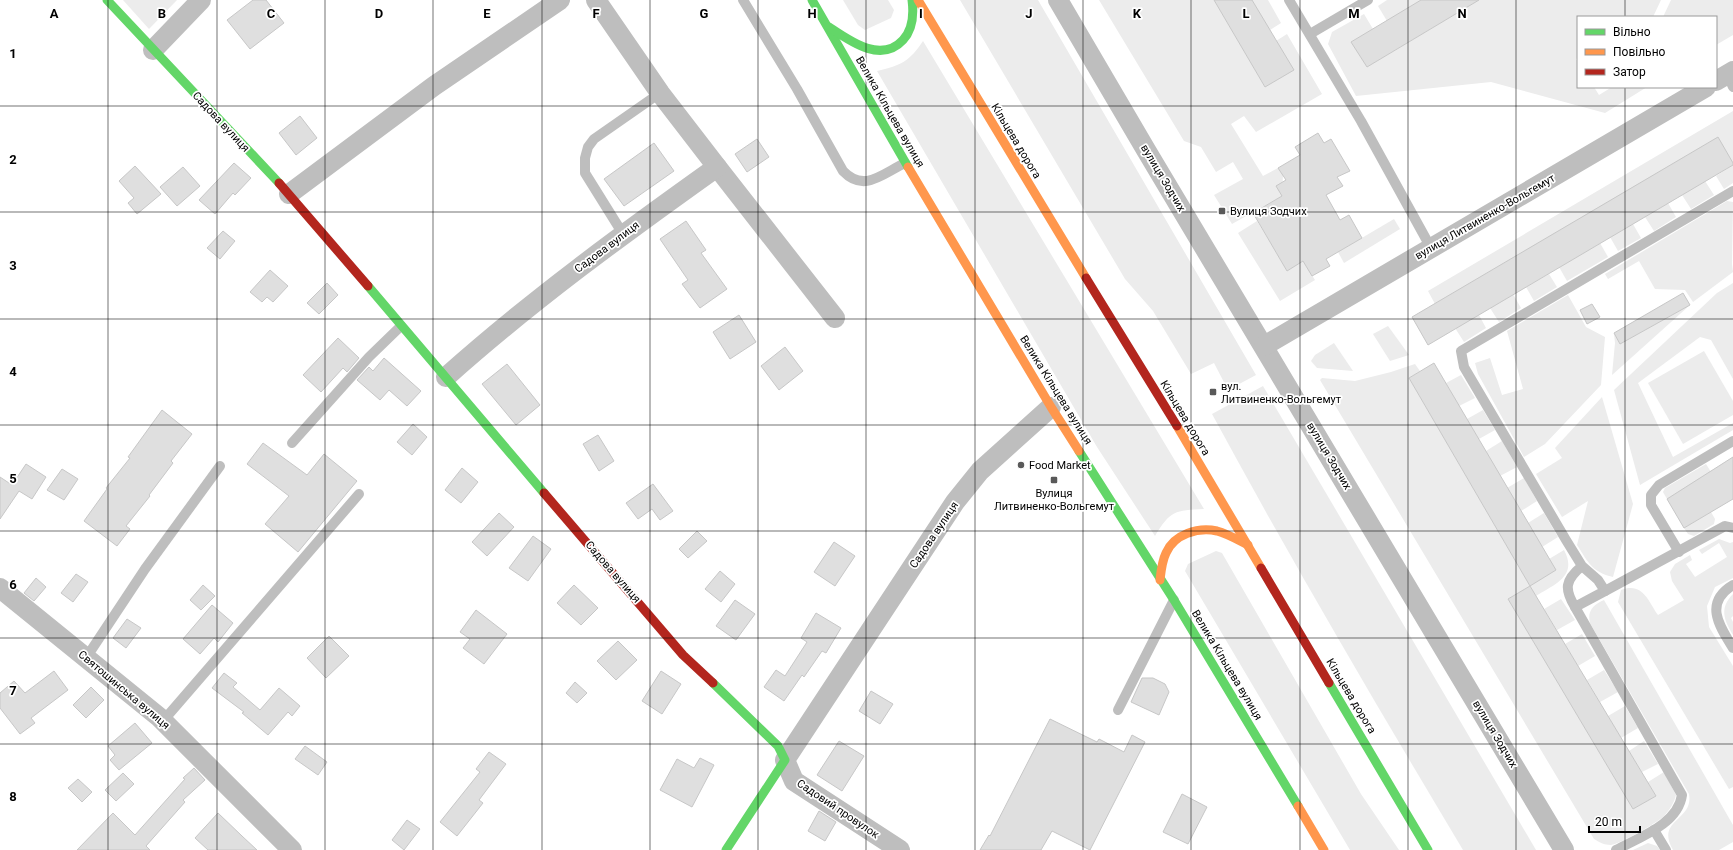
<svg xmlns="http://www.w3.org/2000/svg" width="1733" height="850" viewBox="0 0 1733 850" font-family="Roboto,sans-serif">
<style>
.green{fill:#ececec}
.building{fill:#dfdfdf;stroke:#c7c7c7}
.lines{fill:none;stroke-linecap:round;stroke-linejoin:round}
.lane{stroke:#bebebe;stroke-width:10}
.street{stroke:#bebebe;stroke-width:20}
.fast{stroke:#63d668;stroke-width:9}
.slow{stroke:#ff974d;stroke-width:9}
.jam{stroke:#b3261e;stroke-width:9}
.grid{fill:none;stroke:#000;stroke-width:1;stroke-opacity:0.55}
.poi-dot{fill:#595959;stroke:#fff;stroke-width:1.5}
.labels{text-anchor:middle;dominant-baseline:central;stroke-width:3.5;stroke-linejoin:round;paint-order:stroke}
.street-label{font-size:11px;fill:#000;stroke:#fff}
.poi-label{font-size:11px;fill:#000;stroke:#fff;text-anchor:start}
.grid-label{font-size:13px;text-anchor:middle;font-weight:bold;fill:#000;stroke:#fff;stroke-width:3.5;stroke-linejoin:round;paint-order:stroke}
</style>
<rect width="100%" height="100%" fill="#fff"/>
<g class="green">
<polygon points="123,0 177,0 149,29"/>
<polygon points="843,0 888,0 894,10 891,18 865,30 858,25"/>
<polygon points="960,0 1038,0 1256,375 1228,390 1214,363 1191,374 1153,311 1125,279"/>
<polygon points="1099,0 1214,0 1265,87 1276,41 1287,34 1322,94 1256,132 1244,116 1231,124 1263,176 1278,168 1283,175 1282,196 1232,224 1214,195 1243,179 1233,162 1216,172 1201,147 1184,141"/>
<polygon points="1252,0 1268,0 1281,23 1270,30"/>
<polygon points="1387,0 1421,0 1387,21 1378,6"/>
<polygon points="1479,0 1661,0 1653,17 1578,17 1578,58 1576,59 1578,62 1578,87 1594,87 1599,95 1612,87 1647,87 1605,113 1491,82 1356,96 1328,44 1332,32 1364,14 1373,29 1351,42 1367,67"/>
<polygon points="1671,0 1733,0 1733,35 1716,45 1716,17 1663,17"/>
<path d="M923 41 1204 509C1175 510 1170 511 1155 536L1097 447 877 71C900 66 910 61 923 41Z"/>
<polygon points="1733,111 1733,163 1718,138 1435,304 1428,291"/>
<polygon points="1733,165 1733,183 1724,189 1716,176"/>
<polygon points="1705,181 1714,195 1691,209 1682,195"/>
<polygon points="1727,201 1733,202 1732,264 1733,272 1693,302 1685,290 1655,289 1639,261 1608,279 1605,274"/>
<polygon points="1668,203 1676,217 1654,231 1645,217"/>
<polygon points="1394,219 1400,229 1344,263 1338,252"/>
<polygon points="1257,221 1287,270 1303,261 1315,280 1280,301 1238,233"/>
<polygon points="1633,224 1641,238 1618,251 1610,237"/>
<polygon points="1600,243 1608,257 1567,281 1559,267"/>
<polygon points="1549,274 1557,287 1534,301 1526,287"/>
<polygon points="1733,283 1733,379 1711,340 1700,337 1638,383 1673,457 1733,423 1733,430 1640,485 1614,390 1717,293"/>
<polygon points="1513,294 1521,308 1499,322 1490,308"/>
<polygon points="1568,295 1586,327 1605,337 1601,385 1545,444 1524,457 1478,374 1475,363 1490,358 1502,395 1523,389 1507,331"/>
<polygon points="1690,305 1612,375 1615,343 1614,333 1620,344"/>
<polygon points="1479,315 1486,328 1464,342 1455,328"/>
<polygon points="1388,326 1409,355 1390,361 1373,334"/>
<polygon points="1334,343 1353,371 1317,368 1311,361 1315,355"/>
<polygon points="1704,351 1733,401 1733,415 1683,444 1648,383"/>
<path d="M1415 364 1420 371 1409 378 1530 586 1556 570 1549 559 1564 550C1578 576 1555 584 1536 596L1530 586 1508 599 1633 809 1656 796 1648 782 1664 772 1676 795C1674 803 1670 809 1664 816 1657 823 1620 844 1611 845 1604 845 1599 842 1594 839L1320 380 1322 378 1355 381 1391 372Z"/>
<polygon points="1461,375 1475,398 1459,406 1446,383"/>
<path d="M1263 386 1536 850H1463C1377 706 1292 562 1212 414Z"/>
<path d="M1602 397 1633 504 1613 577C1592 572 1588 562 1577 545L1588 501 1562 517 1536 474 1562 458 1555 448Z"/>
<polygon points="1483,410 1495,430 1479,439 1467,419"/>
<polygon points="1502,441 1517,467 1500,476 1486,451"/>
<polygon points="1706,464 1711,472 1667,499 1663,492 1665,488"/>
<polygon points="1524,478 1537,501 1521,511 1507,488"/>
<polygon points="1711,512 1715,519 1714,524 1694,536 1688,534 1684,528"/>
<polygon points="1544,513 1558,537 1542,547 1528,523"/>
<path d="M1719 539 1730 543 1733 542V578L1715 587 1707 606 1709 627 1733 666V787L1729 789 1618 602 1621 590C1643 582 1648 601 1658 615L1684 600 1672 581 1670 572 1675 564 1690 555 1692 560 1686 564 1695 577 1727 557 1719 543 1702 554 1699 550Z"/>
<polygon points="1216,551 1222,553 1361,794 1399,850 1350,850 1185,571 1188,564"/>
<path d="M1733 594V616L1731 618 1733 622V635C1724 620 1719 608 1733 594Z"/>
<polygon points="1561,599 1575,620 1557,630 1544,609"/>
<path d="M1604 600 1733 825V842L1719 850H1673C1655 819 1694 821 1689 794L1590 623C1587 611 1593 605 1604 600Z"/>
<polygon points="1582,634 1595,656 1578,666 1565,644"/>
<polygon points="1604,670 1618,692 1600,702 1587,680"/>
<polygon points="1625,706 1638,728 1621,738 1608,716"/>
<polygon points="1644,741 1658,764 1642,772 1629,751"/>
<polygon points="1648,843 1657,846 1660,850 1633,850"/>
</g>
<g class="building">
<polygon points="253,0 266,0 284,23 250,49 227,20"/>
<polygon points="1214,0 1252,0 1294,70 1265,87"/>
<polygon points="1421,0 1479,0 1367,67 1351,42"/>
<polygon points="300,116 317,138 296,155 279,133"/>
<polygon points="1318,133 1324,143 1331,139 1350,171 1337,177 1343,186 1326,195 1340,220 1349,215 1362,238 1326,259 1330,266 1312,276 1303,261 1287,271 1253,213 1282,196 1276,186 1286,180 1278,168 1300,155 1295,147"/>
<polygon points="1718,137 1733,163 1733,165 1428,345 1412,317"/>
<polygon points="757,139 769,157 747,172 735,154"/>
<polygon points="654,143 674,171 624,206 604,179"/>
<polygon points="234,163 251,178 235,195 233,193 215,214 199,200"/>
<polygon points="135,166 161,194 137,214 128,203 134,198 119,181"/>
<polygon points="183,167 200,186 177,206 160,187"/>
<polygon points="686,221 706,250 701,253 727,289 700,308 682,284 688,280 660,239"/>
<polygon points="223,231 235,241 220,259 207,248"/>
<polygon points="270,270 288,286 273,302 267,297 262,302 250,292"/>
<polygon points="327,283 338,295 319,314 307,303"/>
<polygon points="1683,293 1690,305 1620,344 1614,333"/>
<polygon points="1592,304 1600,317 1587,324 1580,310"/>
<polygon points="739,315 756,342 730,359 713,332"/>
<polygon points="338,338 359,358 347,372 343,368 321,392 303,375"/>
<polygon points="785,347 803,371 779,390 761,366"/>
<polygon points="384,358 421,391 407,406 389,390 380,400 357,380 369,367 373,371"/>
<polygon points="1434,363 1556,570 1530,586 1656,796 1633,809 1508,599 1530,586 1409,378"/>
<polygon points="507,364 540,405 516,425 482,384"/>
<polygon points="162,410 192,434 171,461 173,463 149,495 150,496 126,526 130,529 117,546 84,521 107,489 106,488 130,458 128,457"/>
<polygon points="413,424 427,437 412,455 397,442"/>
<polygon points="598,435 614,461 599,471 583,444"/>
<polygon points="263,443 307,475 324,454 357,481 298,552 265,524 289,496 247,464"/>
<polygon points="1733,457 1733,499 1684,528 1667,499"/>
<polygon points="26,464 46,477 32,499 19,491 0,519 0,477 12,485"/>
<polygon points="462,468 478,482 461,503 445,490"/>
<polygon points="62,469 78,479 64,500 47,490"/>
<polygon points="653,484 673,511 660,520 652,509 638,519 626,503"/>
<polygon points="499,513 514,527 487,556 472,542"/>
<polygon points="697,531 707,541 688,558 679,549"/>
<polygon points="533,536 551,549 528,581 509,568"/>
<polygon points="834,542 855,556 835,586 814,572"/>
<polygon points="720,571 735,584 721,602 705,589"/>
<polygon points="76,574 88,582 73,602 61,593"/>
<polygon points="36,578 46,587 34,601 24,593"/>
<polygon points="203,585 215,596 201,610 190,600"/>
<polygon points="574,585 598,608 581,625 557,603"/>
<polygon points="735,600 755,614 736,640 716,626"/>
<polygon points="212,605 233,623 218,642 214,638 200,654 183,639"/>
<polygon points="476,610 507,634 484,664 463,648 470,639 460,632"/>
<polygon points="816,613 841,628 826,653 822,651 804,677 802,675 784,701 764,687 776,670 785,676 807,642 801,638"/>
<polygon points="127,619 141,628 126,648 113,638"/>
<polygon points="329,636 349,656 326,678 307,658"/>
<polygon points="618,641 637,660 616,680 597,661"/>
<polygon points="54,671 68,690 31,718 35,723 20,734 0,708 0,693 14,681 25,693"/>
<polygon points="661,671 681,684 662,714 642,701"/>
<polygon points="224,673 237,683 233,687 260,710 279,688 300,706 292,716 288,712 268,735 242,713 244,712 212,688"/>
<polygon points="1142,678 1153,678 1165,684 1169,692 1159,715 1131,702"/>
<polygon points="575,682 587,693 577,703 566,693"/>
<polygon points="91,687 104,700 86,718 73,705"/>
<polygon points="871,691 893,704 880,724 859,711"/>
<polygon points="1050,719 1097,742 1099,739 1124,752 1132,735 1145,742 1090,850 1052,831 1041,850 980,850 989,835 990,836"/>
<polygon points="135,723 152,743 119,770 110,760 115,755 108,746"/>
<polygon points="839,741 864,756 842,791 817,775"/>
<polygon points="305,746 327,762 318,775 295,759"/>
<polygon points="489,752 506,764 479,800 483,803 457,836 440,822 480,772 476,769"/>
<polygon points="700,758 714,765 692,807 660,790 677,759 694,768"/>
<polygon points="194,768 205,780 183,800 185,802 146,846 150,850 77,850 113,813 135,835 185,779 183,778"/>
<polygon points="123,773 134,784 116,801 105,790"/>
<polygon points="78,779 92,792 82,802 68,788"/>
<polygon points="1182,794 1207,807 1188,844 1163,832"/>
<polygon points="819,811 836,822 825,841 808,831"/>
<polygon points="218,813 242,836 257,850 208,850 195,838"/>
<polygon points="407,820 420,829 404,850 392,840"/>
</g>
<g class="lines">
<g class="lane">
<path d="M743 0 797 89 843 171C864 193 882 174 905 163"/>
<polyline points="1289,0 1361,121 1431,248"/>
<polyline points="1310,34 1368,0"/>
<polyline points="1727,74 1733,87"/>
<polyline points="623,234 585,173 585,158 588,147 594,139 660,93"/>
<polyline points="292,443 369,357 401,326"/>
<polyline points="1679,552 1651,505 1651,495 1659,485 1733,441"/>
<path d="M1582 566C1565 580 1564 589 1575 607L1605 591 1598 580 1582 566 1566 540 1464 367 1461 351 1733 191"/>
<path d="M1733 585C1703 603 1720 627 1733 648"/>
<polyline points="1605,591 1725,526 1733,528"/>
<path d="M1575 607 1682 795C1678 824 1640 837 1616 850"/>
<polyline points="86,658 145,569 220,466"/>
<polyline points="1118,710 1174,600"/>
<polyline points="163,721 359,494"/>
<polyline points="1654,830 1666,850"/>
</g>
<g class="street">
<polyline points="596,0 660,93 717,167 835,318"/>
<polyline points="1058,0 1146,150 1564,850"/>
<polyline points="153,50 201,0"/>
<polyline points="1716,81 1733,71"/>
<polyline points="289,194 434,86 560,0"/>
<polyline points="1264,346 1706,87"/>
<path d="M446 377C531 301 623 234 717 167"/>
<polyline points="0,588 159,717 292,850"/>
<polyline points="900,850 794,781 785,760 955,502 980,471 1051,407"/>
</g>
<g class="fast">
<polyline points="107,0 279,183"/>
<polyline points="812,0 908,167"/>
<path d="M829 27C850 41 881 64 903 40 913 29 914 15 912 0"/>
<polyline points="368,286 544,493"/>
<polyline points="1079,451 1174,600 1298,806"/>
<polyline points="713,683 778,746 785,760 726,850"/>
<polyline points="1329,683 1428,850"/>
</g>
<g class="slow">
<polyline points="918,0 1086,278"/>
<polyline points="908,167 1051,407 1079,451"/>
<polyline points="1177,426 1261,568"/>
<path d="M1160 580C1161 571 1162 561 1166 553 1174 534 1198 527 1217 531 1228 534 1238 540 1248 545"/>
<polyline points="1298,806 1324,850"/>
</g>
<g class="jam">
<polyline points="279,183 368,286"/>
<polyline points="1086,278 1177,426"/>
<polyline points="544,493 683,655 713,683"/>
<polyline points="1261,568 1329,683"/>
</g>
</g>
<path class="grid" d="M108 0V850M217 0V850M325 0V850M433 0V850M542 0V850M650 0V850M758 0V850M866 0V850M975 0V850M1083 0V850M1191 0V850M1300 0V850M1408 0V850M1516 0V850M1625 0V17M1625 87V850M0 106H1733M0 212H1733M0 319H1733M0 425H1733M0 531H1733M0 638H1733M0 744H1733"/>
<g class="poi-dot">
<rect x="1218" y="207" width="8" height="8" rx="2"/>
<rect x="1209" y="388" width="8" height="8" rx="2"/>
<circle cx="1021" cy="465" r="4"/>
<rect x="1050" y="476" width="8" height="8" rx="2"/>
</g>
<g class="labels">
<g class="street-label">
<text transform="translate(890 112) rotate(60)">Велика Кільцева вулиця</text>
<text transform="translate(221 122) rotate(47)">Садова вулиця</text>
<text transform="translate(1016 141) rotate(59)">Кільцева дорога</text>
<text transform="translate(1163 178) rotate(59)">вулиця Зодчих</text>
<text transform="translate(1485 217) rotate(-30)">вулиця Литвиненко-Вольгемут</text>
<text transform="translate(607 247) rotate(-37)">Садова вулиця</text>
<text transform="translate(1056 390) rotate(58)">Велика Кільцева вулиця</text>
<text transform="translate(1185 418) rotate(59)">Кільцева дорога</text>
<text transform="translate(1329 456) rotate(59)">вулиця Зодчих</text>
<text transform="translate(934 535) rotate(-56)">Садова вулиця</text>
<text transform="translate(613 572) rotate(49)">Садова вулиця</text>
<text transform="translate(1227 665) rotate(59)">Велика Кільцева вулиця</text>
<text transform="translate(124 690) rotate(40)">Святошинська вулиця</text>
<text transform="translate(1351 696) rotate(59)">Кільцева дорога</text>
<text transform="translate(1495 734) rotate(59)">вулиця Зодчих</text>
<text transform="translate(838 809) rotate(34)">Садовий провулок</text>
</g>
<g class="poi-label">
<text x="1230" y="211">Вулиця Зодчих</text>
<text x="1221" y="386">вул.<tspan x="1221" dy="13">Литвиненко-Вольгемут</tspan></text>
<text x="1029" y="465">Food Market</text>
<text x="1054" y="493" text-anchor="middle">Вулиця<tspan x="1054" dy="13">Литвиненко-Вольгемут</tspan></text>
</g>
</g>
<g class="grid-label">
<text x="54" y="18">A</text>
<text x="162" y="18">B</text>
<text x="271" y="18">C</text>
<text x="379" y="18">D</text>
<text x="487" y="18">E</text>
<text x="596" y="18">F</text>
<text x="704" y="18">G</text>
<text x="812" y="18">H</text>
<text x="921" y="18">I</text>
<text x="1029" y="18">J</text>
<text x="1137" y="18">K</text>
<text x="1246" y="18">L</text>
<text x="1354" y="18">M</text>
<text x="1462" y="18">N</text>
<text x="13" y="58">1</text>
<text x="13" y="164">2</text>
<text x="13" y="270">3</text>
<text x="13" y="376">4</text>
<text x="13" y="483">5</text>
<text x="13" y="589">6</text>
<text x="13" y="695">7</text>
<text x="13" y="801">8</text>
</g>
<rect x="1577" y="16" width="140" height="72" fill="#ffffff" stroke="#999999"/>
<rect x="1585" y="29" width="20" height="6" fill="#63d668" stroke="#999999"/>
<text x="1613" y="36" font-size="12" fill="#000000">Вільно</text>
<rect x="1585" y="49" width="20" height="6" fill="#ff974d" stroke="#999999"/>
<text x="1613" y="56" font-size="12" fill="#000000">Повільно</text>
<rect x="1585" y="69" width="20" height="6" fill="#b3261e" stroke="#999999"/>
<text x="1613" y="76" font-size="12" fill="#000000">Затор</text>
<path d="M1589 826v6h51v-6" fill="none" stroke="#000000" stroke-width="2"/>
<text x="1595" y="826" font-size="12" fill="#000000" stroke="#ffffff" stroke-width="3" paint-order="stroke">20 m</text>
</svg>
